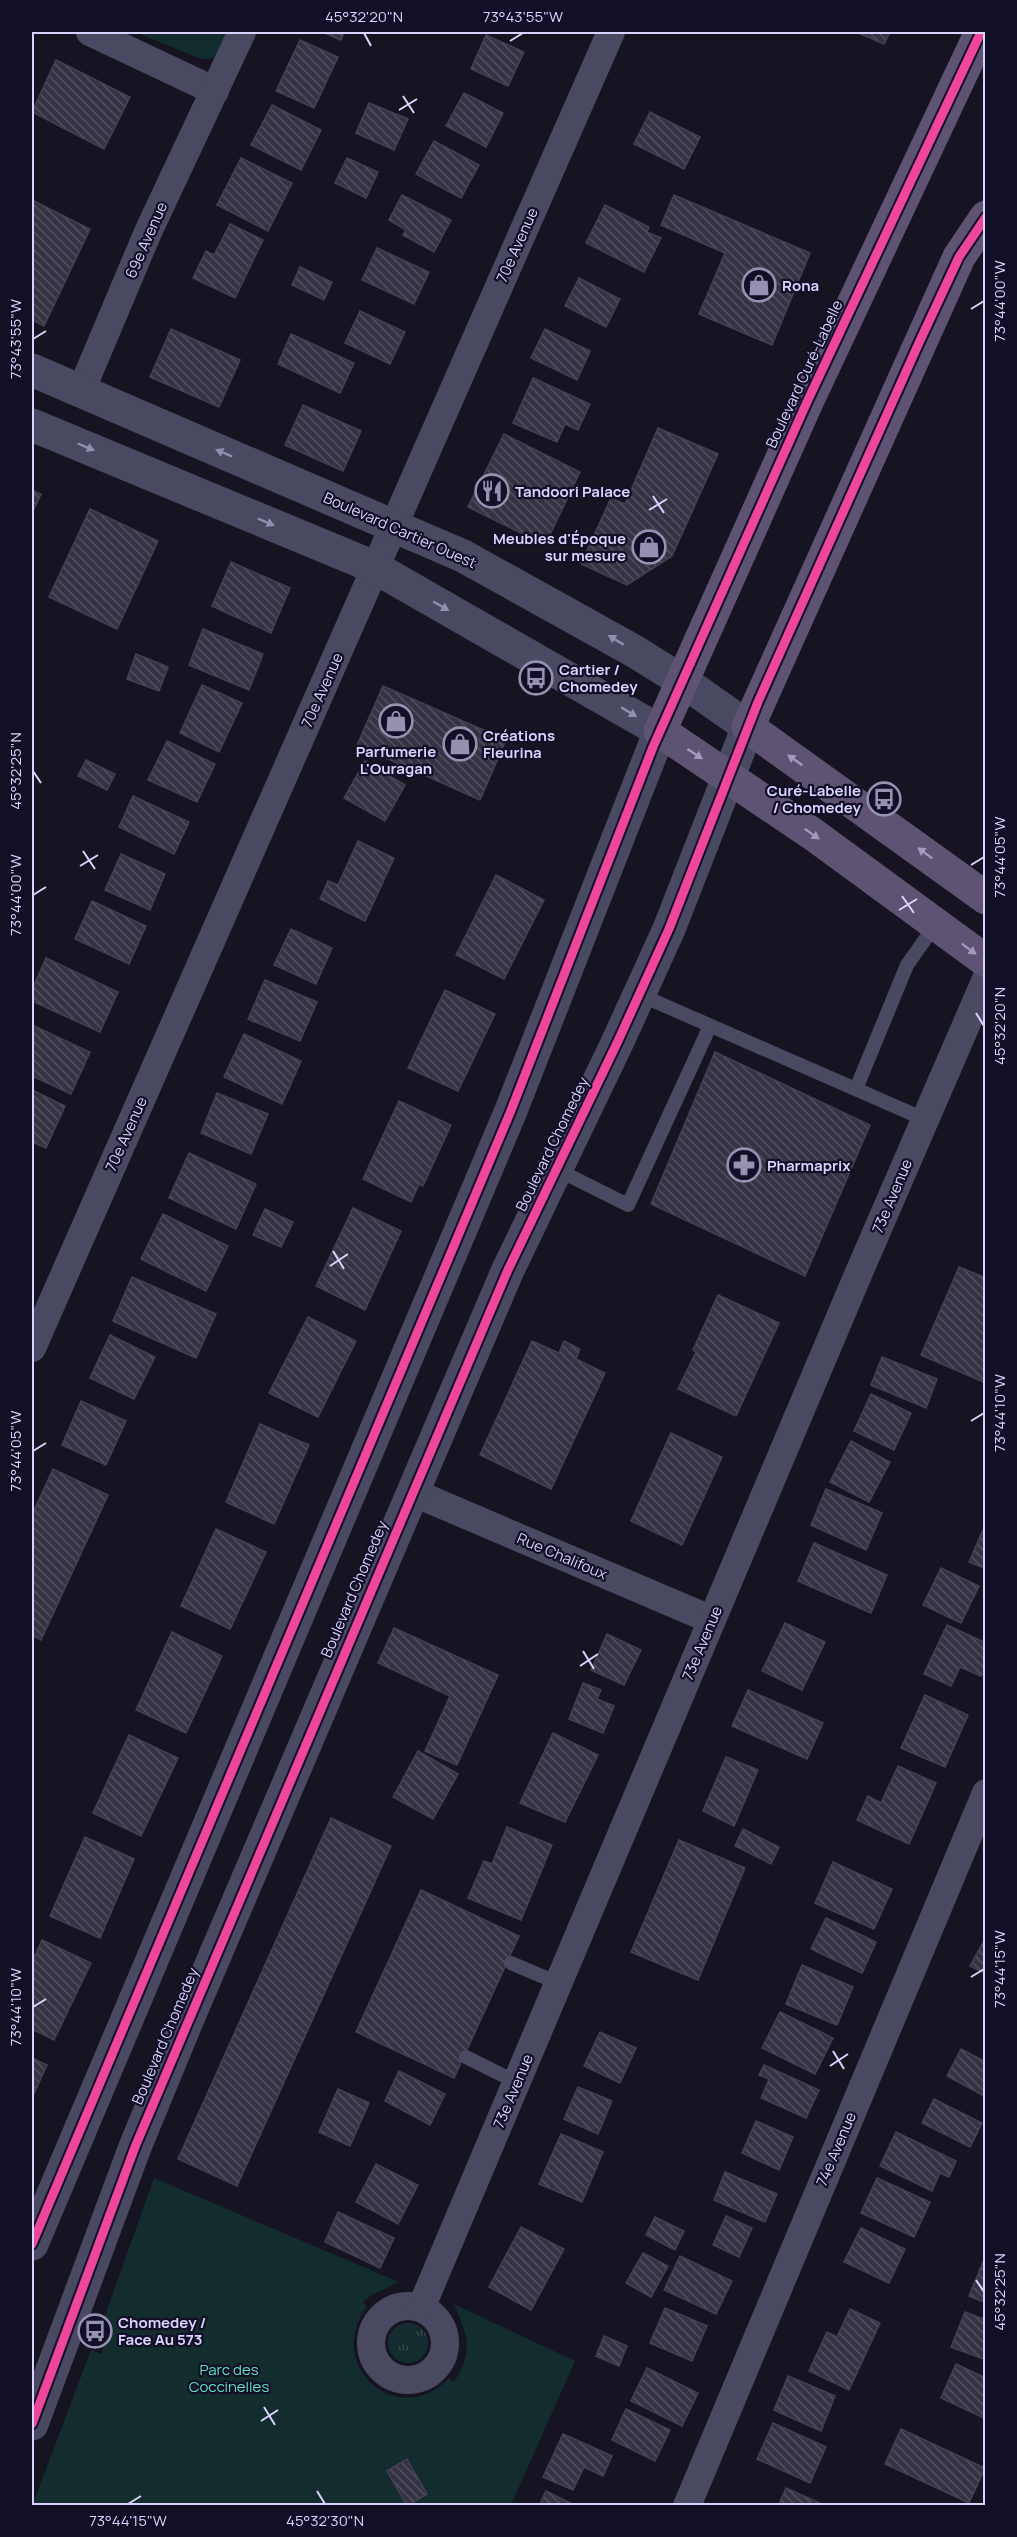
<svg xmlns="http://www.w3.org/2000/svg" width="1017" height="2537" viewBox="0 0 1017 2537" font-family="Manrope,sans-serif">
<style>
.grass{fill:url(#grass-tufts)}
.park{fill:#132c2d}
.building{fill:url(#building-back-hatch);stroke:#433f54;stroke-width:1.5}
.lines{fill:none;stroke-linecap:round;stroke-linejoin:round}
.service{stroke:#4a4962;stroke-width:14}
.minor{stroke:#4a4962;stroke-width:28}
.tertiary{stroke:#4a4962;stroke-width:33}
.primary{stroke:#5e5373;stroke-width:33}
.cycleway-casing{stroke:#130f26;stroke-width:13}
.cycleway{stroke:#ed469a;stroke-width:9}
.oneway{fill:#928eb0}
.oneway2{fill:#a29ac0}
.ticks{fill:none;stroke:#d9d4ff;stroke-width:2}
.labels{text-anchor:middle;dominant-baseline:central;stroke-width:4.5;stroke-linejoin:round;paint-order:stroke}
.street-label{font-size:15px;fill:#d9d4ff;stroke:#130f26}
.poi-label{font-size:15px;font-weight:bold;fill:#d9d4ff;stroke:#130f26;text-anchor:start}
.park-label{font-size:15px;fill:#5fe0c0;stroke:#130f26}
.neatline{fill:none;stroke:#d9d4ff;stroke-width:2}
.ticks-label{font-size:15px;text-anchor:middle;fill:#d9d4ff}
</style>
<defs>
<pattern id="grass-tufts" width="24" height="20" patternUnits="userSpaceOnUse" patternTransform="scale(1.5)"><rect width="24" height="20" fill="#132c2d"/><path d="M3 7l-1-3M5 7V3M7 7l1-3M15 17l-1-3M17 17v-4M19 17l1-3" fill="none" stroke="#354a4c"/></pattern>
<pattern id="building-back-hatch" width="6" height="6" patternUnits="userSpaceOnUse" patternTransform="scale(1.5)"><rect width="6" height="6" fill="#343243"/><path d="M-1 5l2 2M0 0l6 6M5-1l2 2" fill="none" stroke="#514f5f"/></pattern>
</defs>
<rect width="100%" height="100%" fill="#161421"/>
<circle class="grass" cx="408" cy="2343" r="20"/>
<g class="park">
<polygon points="135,32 235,32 217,58 201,59"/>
<path d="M154 2178 399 2282 370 2296 363 2302 367 2307C323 2364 398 2432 449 2378L454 2382C474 2350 468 2337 454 2304L575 2361 511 2505 32 2506 91 2350 101 2354 107 2336 99 2332Z"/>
</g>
<g class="building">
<polygon points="322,32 344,32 341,40"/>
<polygon points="856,32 890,32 884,44"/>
<polygon points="486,35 524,52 508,86 471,69"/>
<polygon points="300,40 338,57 314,108 276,91"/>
<polygon points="56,60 130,97 104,149 32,112"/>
<polygon points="464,93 503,113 486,147 446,126"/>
<polygon points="369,103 408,119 394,150 356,133"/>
<polygon points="272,105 321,130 301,170 251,145"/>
<polygon points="650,112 700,137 684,169 634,144"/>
<polygon points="434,141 479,165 461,198 416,174"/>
<polygon points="241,158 292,183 268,231 217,205"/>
<polygon points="347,158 378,172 366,198 335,183"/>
<polygon points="402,195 451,220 434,252 403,235 406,230 389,220"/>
<polygon points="674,195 810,253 772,345 699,314 725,253 661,225"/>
<polygon points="32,200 90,229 44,326 32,320"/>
<polygon points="605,205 649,227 647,232 661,238 644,272 586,243"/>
<polygon points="230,224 263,240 235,298 193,278 206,251 214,255"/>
<polygon points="377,248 429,272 414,304 362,280"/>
<polygon points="300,267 332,282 324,300 292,285"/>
<polygon points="579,278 620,299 606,327 565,306"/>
<polygon points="360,311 405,332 390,364 345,343"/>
<polygon points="171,329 240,360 219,407 150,377"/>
<polygon points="545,329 590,351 577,380 531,358"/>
<polygon points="291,334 354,363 340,393 278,364"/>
<polygon points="533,378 590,404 578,430 565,424 557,442 513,423"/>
<polygon points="303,405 361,431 343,471 285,445"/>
<polygon points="658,428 718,454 672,556 627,585 581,564 611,498 625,504"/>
<polygon points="504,434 580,472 545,545 468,507"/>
<polygon points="32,490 41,494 32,513"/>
<polygon points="90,509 158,541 117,629 49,597"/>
<polygon points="231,562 290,588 271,633 212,606"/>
<polygon points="203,629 263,654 249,690 189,665"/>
<polygon points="136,654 168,667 159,691 127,679"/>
<polygon points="202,685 242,703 219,752 180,733"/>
<polygon points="383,686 506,740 480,800 357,745"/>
<polygon points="167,741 215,764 197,802 148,780"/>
<polygon points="86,760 115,774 107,790 78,776"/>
<polygon points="365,761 405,785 385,821 344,798"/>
<polygon points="133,796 189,822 174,854 119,827"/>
<polygon points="358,841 394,858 365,921 320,899 328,881 338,885"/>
<polygon points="121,854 165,874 150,910 105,890"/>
<polygon points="496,875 544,900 504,979 456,955"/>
<polygon points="92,901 146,926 129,964 75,939"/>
<polygon points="291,929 332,948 316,984 274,965"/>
<polygon points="46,958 118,992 100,1032 32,1001 32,990"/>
<polygon points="265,980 317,1002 300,1041 248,1019"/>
<polygon points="445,990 495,1014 458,1091 408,1068"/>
<polygon points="32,1025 90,1052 71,1094 32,1076"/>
<polygon points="244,1034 301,1061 282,1104 224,1077"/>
<polygon points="715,1052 870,1125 805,1276 651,1204"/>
<polygon points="32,1090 65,1106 46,1148 32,1142"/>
<polygon points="217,1093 268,1114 251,1154 201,1133"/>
<polygon points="399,1101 451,1125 423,1186 419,1184 411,1202 363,1179"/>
<polygon points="189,1153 256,1184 236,1229 169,1198"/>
<polygon points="353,1208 401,1231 365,1310 316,1286"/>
<polygon points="265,1209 293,1222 281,1247 253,1235"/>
<polygon points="163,1214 228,1246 206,1291 141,1259"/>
<polygon points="959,1267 986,1278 986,1383 921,1355"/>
<polygon points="132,1277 216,1314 196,1358 113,1321"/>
<polygon points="718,1295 779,1323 736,1416 678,1389 696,1352 693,1350"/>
<polygon points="308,1317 356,1341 318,1417 269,1393"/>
<polygon points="110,1335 155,1357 134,1399 90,1378"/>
<polygon points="532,1341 559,1353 564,1341 580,1349 576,1359 605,1373 551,1489 480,1455"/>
<polygon points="882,1357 937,1379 926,1408 871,1385"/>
<polygon points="871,1394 911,1413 894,1450 854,1431"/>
<polygon points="81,1401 126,1421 106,1465 62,1445"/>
<polygon points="260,1424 309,1445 274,1524 226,1502"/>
<polygon points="671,1433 722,1457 682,1545 631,1521"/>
<polygon points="851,1441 890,1462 869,1502 830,1482"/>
<polygon points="53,1469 108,1495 41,1640 32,1635 32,1515"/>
<polygon points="826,1489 882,1513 866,1550 811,1525"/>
<polygon points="986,1523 986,1569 969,1562"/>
<polygon points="216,1529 266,1552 230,1629 181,1606"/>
<polygon points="814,1543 887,1575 871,1613 798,1581"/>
<polygon points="941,1568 979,1586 961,1623 923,1605"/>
<polygon points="785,1623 825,1642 802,1690 762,1671"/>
<polygon points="947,1625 986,1643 986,1667 981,1676 960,1667 951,1686 924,1674"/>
<polygon points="394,1628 498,1675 457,1765 425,1751 450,1696 378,1663"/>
<polygon points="172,1632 222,1656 186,1733 136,1710"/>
<polygon points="607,1634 641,1650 624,1685 591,1670"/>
<polygon points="583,1683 601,1690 597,1699 614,1706 603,1733 569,1719"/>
<polygon points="748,1690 823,1723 807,1759 732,1726"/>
<polygon points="925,1695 968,1715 945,1767 901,1748"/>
<polygon points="553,1733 598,1755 565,1822 520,1803"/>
<polygon points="129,1735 178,1758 141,1836 93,1813"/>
<polygon points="418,1751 458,1774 433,1819 393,1797"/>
<polygon points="726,1757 758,1770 734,1826 703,1811"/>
<polygon points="898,1766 936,1783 909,1844 857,1820 868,1796 881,1803"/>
<polygon points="331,1818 391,1846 237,2186 178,2159"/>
<polygon points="507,1827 552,1845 521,1920 468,1898 484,1861 492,1864"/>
<polygon points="743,1829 779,1847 771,1864 735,1846"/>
<polygon points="85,1837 134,1859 100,1938 50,1916"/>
<polygon points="679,1840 745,1868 698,1980 631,1952"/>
<polygon points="833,1862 892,1889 874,1929 815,1903"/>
<polygon points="421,1890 519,1936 454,2078 356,2032"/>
<polygon points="826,1918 876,1942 862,1973 811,1949"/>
<polygon points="986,1937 986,1974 970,1966"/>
<polygon points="42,1940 91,1963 54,2040 32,2029 32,1962"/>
<polygon points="802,1965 853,1987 837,2025 786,2004"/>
<polygon points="780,2012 833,2038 815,2074 762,2048"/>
<polygon points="600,2032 636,2048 620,2083 584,2066"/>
<polygon points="961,2049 986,2062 986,2097 947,2076"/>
<polygon points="32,2058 47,2065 32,2098"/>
<polygon points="764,2065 819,2090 806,2118 761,2098 769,2079 759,2075"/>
<polygon points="399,2071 445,2094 430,2125 385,2101"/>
<polygon points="578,2087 612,2101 598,2134 564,2119"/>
<polygon points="338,2089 369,2103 350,2146 319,2132"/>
<polygon points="934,2099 982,2123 970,2147 922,2123"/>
<polygon points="756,2121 793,2137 779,2170 742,2153"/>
<polygon points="896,2132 956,2161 949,2177 940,2173 932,2191 880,2166"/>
<polygon points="561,2134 603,2152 582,2202 539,2184"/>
<polygon points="376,2164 418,2185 398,2224 356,2202"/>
<polygon points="725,2172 777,2194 765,2222 714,2200"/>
<polygon points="877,2178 930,2202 914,2237 861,2213"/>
<polygon points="338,2212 394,2238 380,2268 325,2242"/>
<polygon points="726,2216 752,2228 739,2257 713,2245"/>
<polygon points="655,2217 684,2231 675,2250 646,2235"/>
<polygon points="521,2227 564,2249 531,2310 489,2287"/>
<polygon points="861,2228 905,2249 889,2283 844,2262"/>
<polygon points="643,2253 668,2266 651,2297 626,2283"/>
<polygon points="680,2256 732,2281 716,2314 664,2290"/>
<polygon points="983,2262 986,2263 986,2303 969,2296"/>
<polygon points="665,2308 707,2326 692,2361 650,2343"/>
<polygon points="850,2309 880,2323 849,2390 809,2371 827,2332 837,2337"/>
<polygon points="965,2312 986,2320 986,2360 951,2347"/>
<polygon points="604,2336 627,2346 619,2366 596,2356"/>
<polygon points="956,2364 986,2378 986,2419 941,2398"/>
<polygon points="647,2368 698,2393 682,2426 631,2401"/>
<polygon points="788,2376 835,2396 821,2431 774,2410"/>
<polygon points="626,2409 670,2430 655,2461 612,2440"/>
<polygon points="773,2423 826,2447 810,2483 757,2459"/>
<polygon points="901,2429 985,2468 969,2503 885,2464"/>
<polygon points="563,2434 612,2456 603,2476 584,2467 573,2490 543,2477"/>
<polygon points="407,2459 427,2494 407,2506 387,2471"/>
<polygon points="786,2488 822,2504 821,2506 778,2506"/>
<polygon points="546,2491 576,2506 539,2506"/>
</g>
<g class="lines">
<g class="service">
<polyline points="638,994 924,1119"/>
<polyline points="856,1089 907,965 936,924"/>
<polyline points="556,1169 628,1205 710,1026"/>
<polyline points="511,1963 558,1983"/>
<polyline points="466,2057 516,2082"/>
</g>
<g class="minor">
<polyline points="90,32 215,91"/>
<polyline points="81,391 148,232 242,32"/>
<polyline points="32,1348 611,32"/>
<polyline points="412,1492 712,1620"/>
<circle cx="408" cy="2343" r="37"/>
<polyline points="421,2308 857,1277 986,979"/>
<polyline points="687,2506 986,1793"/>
</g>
<g class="tertiary">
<polyline points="32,370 463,556 634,651 684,682 748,727 669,929 618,1041 507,1272 187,2021 135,2147 32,2424"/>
<polyline points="32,425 374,567 660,731 510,1113 32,2244"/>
</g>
<g class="primary">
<polyline points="981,32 807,402 660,731 814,835 986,961"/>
<polyline points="986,217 959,257 748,727 986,898"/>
</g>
<g class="cycleway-casing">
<g id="cycleway">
<polyline points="32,2244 510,1113 653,747 807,402 981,32"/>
<polyline points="32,2424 135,2147 507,1272 618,1041 669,929 758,702 918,345 959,257 986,217"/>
</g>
</g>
<use href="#cycleway" class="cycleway"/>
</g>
<defs><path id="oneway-solid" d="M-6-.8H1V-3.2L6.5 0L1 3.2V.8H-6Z" transform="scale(1.5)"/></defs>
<g class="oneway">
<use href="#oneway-solid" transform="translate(86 447) rotate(23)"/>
<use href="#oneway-solid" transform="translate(224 453) rotate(-157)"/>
<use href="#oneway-solid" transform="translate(266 522) rotate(23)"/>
<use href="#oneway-solid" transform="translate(441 606) rotate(30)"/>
<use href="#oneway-solid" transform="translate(616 640) rotate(-149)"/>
<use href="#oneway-solid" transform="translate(629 712) rotate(31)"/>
</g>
<g class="oneway2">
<use href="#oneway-solid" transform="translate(695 754) rotate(33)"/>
<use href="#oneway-solid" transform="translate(795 760) rotate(-145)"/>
<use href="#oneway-solid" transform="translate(812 834) rotate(35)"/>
<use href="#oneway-solid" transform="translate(925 853) rotate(-143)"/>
<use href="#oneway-solid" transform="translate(969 949) rotate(37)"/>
</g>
<path class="ticks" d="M364 33 371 46M510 41 523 33M403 96 414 113M399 110 417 99M971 309 984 301M33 339 46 331M653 496 664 513M649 510 667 499M33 771 41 783M83 851 95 869M971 865 984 857M80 866 98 855M33 895 46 887M902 896 914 913M899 910 917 899M976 1013 984 1026M333 1251 344 1269M330 1266 348 1254M971 1421 984 1413M33 1451 46 1443M583 1651 594 1669M580 1666 598 1654M971 1977 984 1969M33 2007 46 1999M833 2051 844 2069M830 2066 848 2054M976 2280 984 2292M264 2407 275 2425M261 2421 278 2410M317 2491 325 2504M128 2504 141 2496"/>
<defs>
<g id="shop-ring" transform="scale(1.725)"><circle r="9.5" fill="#130f26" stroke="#9591b1" stroke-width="1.5"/><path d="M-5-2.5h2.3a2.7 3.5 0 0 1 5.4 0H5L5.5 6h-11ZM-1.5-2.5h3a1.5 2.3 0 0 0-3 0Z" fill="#9591b1"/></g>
<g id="restaurant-ring" transform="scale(1.725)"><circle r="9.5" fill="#130f26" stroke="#9591b1" stroke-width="1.5"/><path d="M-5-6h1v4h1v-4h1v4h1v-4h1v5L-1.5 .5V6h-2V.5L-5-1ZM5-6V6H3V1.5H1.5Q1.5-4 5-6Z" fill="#9591b1"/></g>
<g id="bus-ring" transform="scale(1.725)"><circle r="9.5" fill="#130f26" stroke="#9591b1" stroke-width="1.5"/><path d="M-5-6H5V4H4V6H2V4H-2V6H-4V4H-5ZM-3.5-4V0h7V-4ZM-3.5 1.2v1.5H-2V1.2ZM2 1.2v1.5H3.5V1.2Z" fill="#9591b1"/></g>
<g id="pharmacy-ring" transform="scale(1.725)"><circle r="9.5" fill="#130f26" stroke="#9591b1" stroke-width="1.5"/><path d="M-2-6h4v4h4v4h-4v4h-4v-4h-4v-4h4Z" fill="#9591b1"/></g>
</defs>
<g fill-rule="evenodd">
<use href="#shop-ring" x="759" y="285"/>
<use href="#restaurant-ring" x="492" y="491"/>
<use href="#shop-ring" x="649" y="547"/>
<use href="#bus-ring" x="536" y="678"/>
<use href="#shop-ring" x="396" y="721"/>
<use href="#shop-ring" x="460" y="744"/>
<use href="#bus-ring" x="884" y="799"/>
<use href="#pharmacy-ring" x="744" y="1165"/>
<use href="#bus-ring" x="95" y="2331"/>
</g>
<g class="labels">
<g class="street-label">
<text transform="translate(146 240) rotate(-66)">69e Avenue</text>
<text transform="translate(517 245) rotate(-66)">70e Avenue</text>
<text transform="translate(804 374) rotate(-65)">Boulevard Curé-Labelle</text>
<text transform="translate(400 530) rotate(24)">Boulevard Cartier Ouest</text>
<text transform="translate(322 690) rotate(-66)">70e Avenue</text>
<text transform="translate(126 1134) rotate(-66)">70e Avenue</text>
<text transform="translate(552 1144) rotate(-64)">Boulevard Chomedey</text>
<text transform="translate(892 1196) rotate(-67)">73e Avenue</text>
<text transform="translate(562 1556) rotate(23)">Rue Chalifoux</text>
<text transform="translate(354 1589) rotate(-67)">Boulevard Chomedey</text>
<text transform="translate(702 1643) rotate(-67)">73e Avenue</text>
<text transform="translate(165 2036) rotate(-67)">Boulevard Chomedey</text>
<text transform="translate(513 2091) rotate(-67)">73e Avenue</text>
<text transform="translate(836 2149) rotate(-67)">74e Avenue</text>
</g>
<g class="poi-label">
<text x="782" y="285">Rona</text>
<text x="515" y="491">Tandoori Palace</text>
<text x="626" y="538" text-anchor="end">Meubles d'Époque<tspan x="626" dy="17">sur mesure</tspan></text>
<text x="559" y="669">Cartier /<tspan x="559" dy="17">Chomedey</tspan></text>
<text x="483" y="735">Créations<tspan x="483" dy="17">Fleurina</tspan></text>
<text x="396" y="751" text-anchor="middle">Parfumerie<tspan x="396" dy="17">L'Ouragan</tspan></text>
<text x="861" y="790" text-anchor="end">Curé-Labelle<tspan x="861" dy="17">/ Chomedey</tspan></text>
<text x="767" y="1165">Pharmaprix</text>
<text x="118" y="2322">Chomedey /<tspan x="118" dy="17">Face Au 573</tspan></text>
</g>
<g class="park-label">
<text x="229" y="2369">Parc des<tspan x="229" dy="17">Coccinelles</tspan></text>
</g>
</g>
<rect width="1017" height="2537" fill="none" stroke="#130f26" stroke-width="66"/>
<rect x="33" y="33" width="951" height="2471" class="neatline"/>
<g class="ticks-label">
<text x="364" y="22">45°32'20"N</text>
<text x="523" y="22">73°43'55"W</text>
<text transform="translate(1000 301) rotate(-90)" y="5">73°44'00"W</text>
<text transform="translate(16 339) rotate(-90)" y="5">73°43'55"W</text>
<text transform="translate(16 771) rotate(-90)" y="5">45°32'25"N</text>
<text transform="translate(1000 857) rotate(-90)" y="5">73°44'05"W</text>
<text transform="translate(16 895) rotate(-90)" y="5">73°44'00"W</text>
<text transform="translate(1000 1026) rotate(-90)" y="5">45°32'20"N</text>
<text transform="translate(1000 1413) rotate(-90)" y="5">73°44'10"W</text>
<text transform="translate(16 1451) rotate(-90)" y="5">73°44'05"W</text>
<text transform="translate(1000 1969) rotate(-90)" y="5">73°44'15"W</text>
<text transform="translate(16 2007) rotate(-90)" y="5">73°44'10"W</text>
<text transform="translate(1000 2292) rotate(-90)" y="5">45°32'25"N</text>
<text x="128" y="2526">73°44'15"W</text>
<text x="325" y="2526">45°32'30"N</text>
</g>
</svg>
